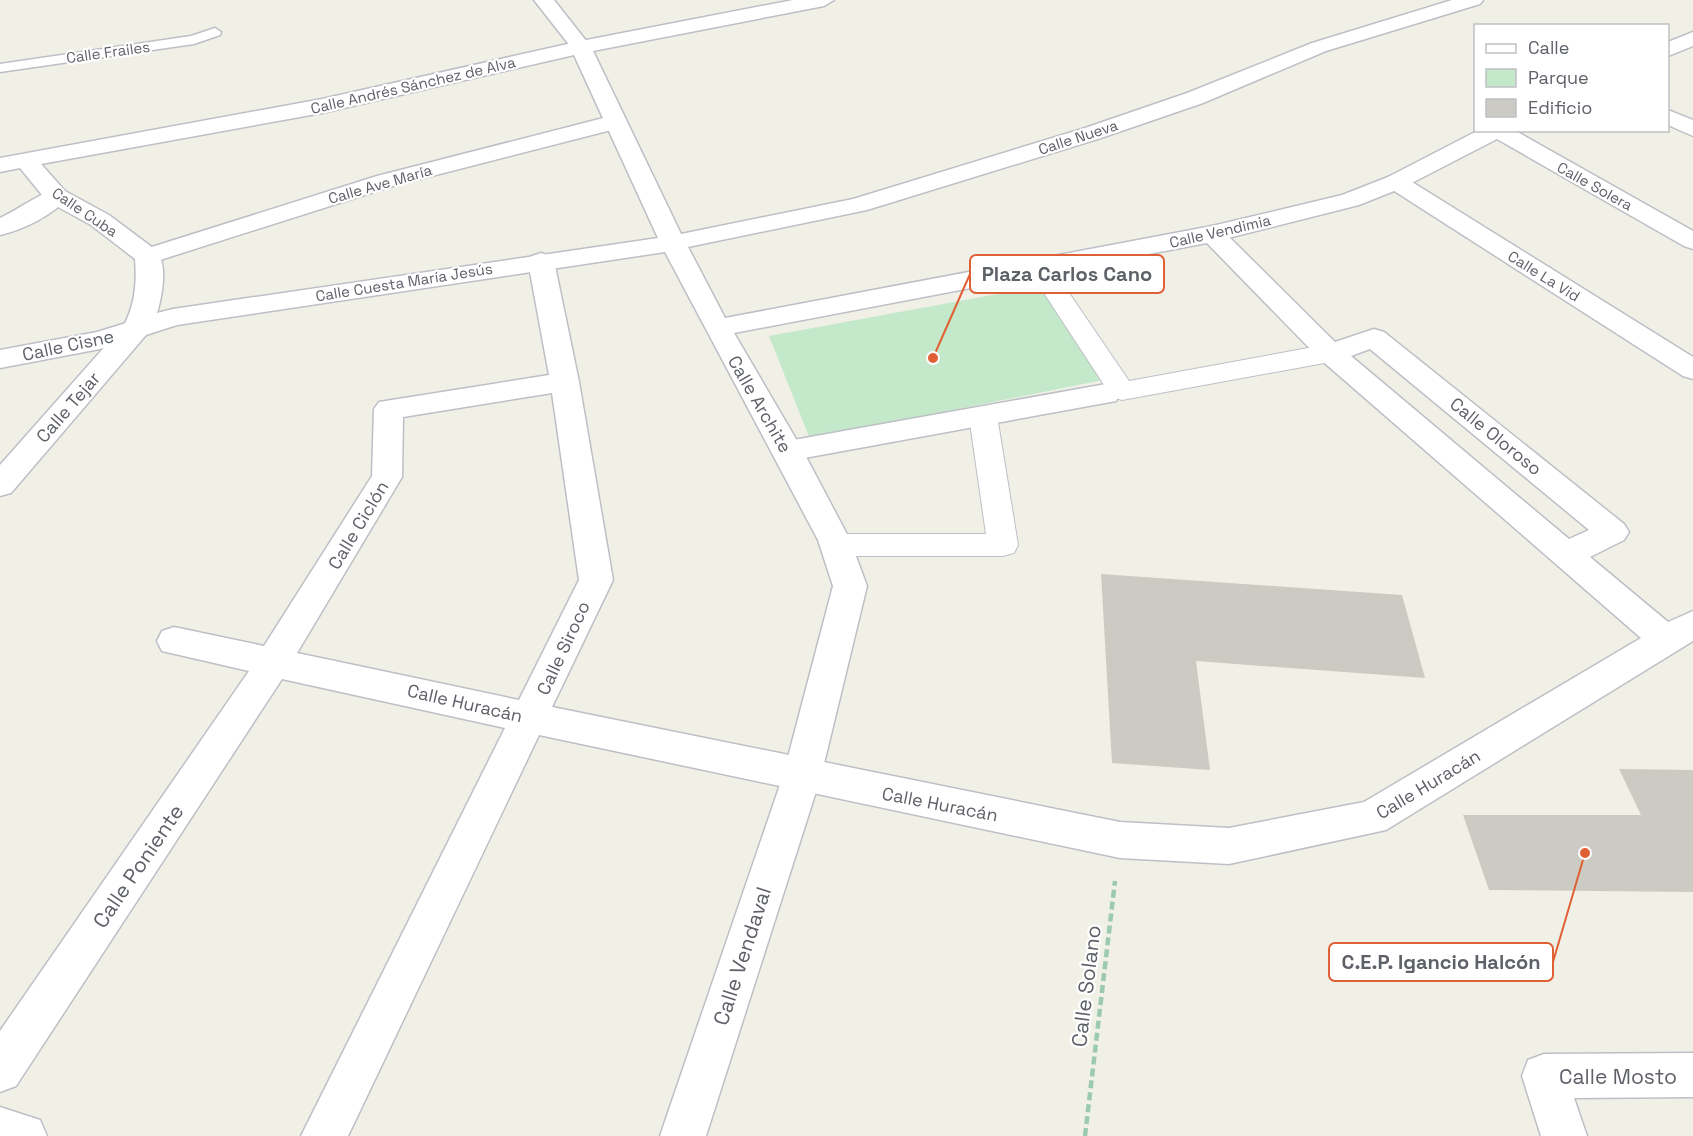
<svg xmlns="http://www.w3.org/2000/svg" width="1693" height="1136" viewBox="0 0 1693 1136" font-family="'Space Grotesk',sans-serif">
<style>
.green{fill:#c3e9ca}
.building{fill:#cccbc3}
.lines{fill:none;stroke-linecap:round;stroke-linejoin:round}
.service-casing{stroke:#bebfc6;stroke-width:3}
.pedestrian-casing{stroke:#bebfc6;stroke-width:2}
.minor-casing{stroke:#bebfc6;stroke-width:3}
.tertiary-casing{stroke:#bebfc6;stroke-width:3}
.path{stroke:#9ccab1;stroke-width:4.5;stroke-dasharray:8 4;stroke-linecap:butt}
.service{fill:#fff;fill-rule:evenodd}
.pedestrian{fill:#fff;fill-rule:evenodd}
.minor{fill:#fff;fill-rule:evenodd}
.tertiary{fill:#fff;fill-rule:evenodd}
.labels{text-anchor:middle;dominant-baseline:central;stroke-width:4.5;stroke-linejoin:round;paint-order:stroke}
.far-street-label{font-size:15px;fill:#5e6168;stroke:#fff}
.street-label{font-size:18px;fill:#5e6168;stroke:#fff}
.near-street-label{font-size:21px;fill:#5e6168;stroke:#fff}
.leader{fill:none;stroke:#e06035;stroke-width:2}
.callout-dot{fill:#e06035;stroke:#fff;stroke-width:2}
.callout{fill:#fff;stroke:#e06035;stroke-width:2}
.callout-label{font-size:20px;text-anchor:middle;font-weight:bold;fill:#5e6168}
</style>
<rect width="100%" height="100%" fill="#f1f0e7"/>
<polygon class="green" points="1041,286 1103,380 810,439 769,336"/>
<g class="building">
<polygon points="1101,574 1402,595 1425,678 1196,661 1210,770 1112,763"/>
<polygon points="1619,769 1693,770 1693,892 1489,890 1463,815 1641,815"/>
</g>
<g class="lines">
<g class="service-casing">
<polygon id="service" points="215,28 221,32 220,35 194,44 0,72 0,64 191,36"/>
</g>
<g class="pedestrian-casing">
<g id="pedestrian">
<polygon points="1039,260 1048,262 1129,381 1330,344 1339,347 1343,353 1339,359 1330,362 1122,400 1112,397 1027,267 1030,262"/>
<polygon points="983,407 993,409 997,416 1018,545 1014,553 1003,556 835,556 824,553 820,545 824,537 835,534 986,534 969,416 973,409"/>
</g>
</g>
<g class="minor-casing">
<g id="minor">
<polygon points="534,0 554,0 591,47 588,51 574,51"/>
<polygon points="1668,110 1693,120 1693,136 1668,125"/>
<polygon points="615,115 623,117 626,122 623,127 393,186 157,261 148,264 139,261 135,256 139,251 377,176"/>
<polygon points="1396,175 1404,177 1693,357 1693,379 1683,376 1388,187 1384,182 1388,177"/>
<path d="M56 189 65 191 68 196C55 215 22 230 0 235V218C16 211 42 192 56 189Z"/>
<path d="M1212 226 1221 229 1335 342 1374 329 1384 332 1624 524 1629 532 1624 540 1590 557 1668 622 1693 611V641L1386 830 1229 864 1120 858 539 735 348 1136H301L505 728 282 679 16 1086 0 1092V1031L249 671 162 651 157 641 162 631 174 627 264 646 372 476 374 409 379 402 549 375 528 261 532 256 541 253 550 256 554 261 579 382 613 580 552 707 1120 822 1229 828 1364 802 1641 638 1320 359 1203 239 1199 234 1203 229ZM1370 349 1589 530 1569 539 1351 356ZM552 393 579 580 519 700 297 653 402 477 403 417Z"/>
<polygon points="136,320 146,323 150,329 146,335 100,349 0,368 0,350 97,332"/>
<polygon points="1106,384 1116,387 1120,394 1116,401 788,461 777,458 773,451 777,444 788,441"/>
<polygon points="1693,1053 1693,1097 1574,1098 1587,1136 1541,1136 1522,1076 1528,1060 1544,1054"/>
<polygon points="0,1107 40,1120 47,1136 0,1136"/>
</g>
</g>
<g class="tertiary-casing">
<g id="tertiary">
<path d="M793 0H834L824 6 593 51 681 234 853 199 1085 128 1187 93 1312 43 1452 0H1483L1480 4 1326 51 1203 103 1101 138 867 210 688 247 725 318 1212 226 1342 195 1388 177 1479 130H1514L1693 231V249L1684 246 1497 139 1404 187 1359 205 1212 242 734 333 803 451 850 540 867 586 821 776 706 1136H660L783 776 833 586 818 540 665 252 177 325 146 335 11 493 0 496V465L124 325C135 305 137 282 135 259L91 225 47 201 20 168 0 172V158L322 99 581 41ZM574 55 658 238 173 309 157 313C162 296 168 266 157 251L109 215 65 191 41 164 322 113Z"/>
<polygon points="1693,32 1693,46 1668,56 1668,42"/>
</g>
</g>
<polyline class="path" points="1085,1136 1115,881"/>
<use href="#service" class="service"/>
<use href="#pedestrian" class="pedestrian"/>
<use href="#minor" class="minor"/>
<use href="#tertiary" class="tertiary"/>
</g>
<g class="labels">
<g class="far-street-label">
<text transform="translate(108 52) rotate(-8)">Calle Frailes</text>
<text transform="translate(413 85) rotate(-13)">Calle Andrés Sánchez de Alva</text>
<text transform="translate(1078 137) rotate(-18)">Calle Nueva</text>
<text transform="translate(380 184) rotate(-16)">Calle Ave María</text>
<text transform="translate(1595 186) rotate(29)">Calle Solera</text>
<text transform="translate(85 212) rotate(34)">Calle Cuba</text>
<text transform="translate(1220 231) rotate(-13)">Calle Vendimia</text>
<text transform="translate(1544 276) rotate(32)">Calle La Vid</text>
<text transform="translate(404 282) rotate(-9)">Calle Cuesta María Jesús</text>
</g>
<g class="street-label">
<text transform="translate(68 345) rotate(-12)">Calle Cisne</text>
<text transform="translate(760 404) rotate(60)">Calle Archite</text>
<text transform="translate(68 407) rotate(-49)">Calle Tejar</text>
<text transform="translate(1496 436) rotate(39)">Calle Oloroso</text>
<text transform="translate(358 525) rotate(-59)">Calle Ciclón</text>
<text transform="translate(563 648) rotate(-65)">Calle Siroco</text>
<text transform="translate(465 703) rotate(13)">Calle Huracán</text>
<text transform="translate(1428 784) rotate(-31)">Calle Huracán</text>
<text transform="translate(940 804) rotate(11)">Calle Huracán</text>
</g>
<g class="near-street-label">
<text transform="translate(138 866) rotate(-56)">Calle Poniente</text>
<text transform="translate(742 956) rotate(-72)">Calle Vendaval</text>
<text transform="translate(1086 986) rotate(-83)">Calle Solano</text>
<text x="1618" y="1076">Calle Mosto</text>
</g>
</g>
<path class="leader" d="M933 358L970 274M1585 853L1553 962"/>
<g class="callout-dot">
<circle cx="933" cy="358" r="6"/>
<circle cx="1585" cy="853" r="6"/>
</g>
<g class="callout">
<rect x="970" y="255" width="194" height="38" rx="6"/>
<rect x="1329" y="943" width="224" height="38" rx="6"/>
</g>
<g class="callout-label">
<text x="1067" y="281">Plaza Carlos Cano</text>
<text x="1441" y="969">C.E.P. Igancio Halcón</text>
</g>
<rect x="1474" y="24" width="195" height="108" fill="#ffffff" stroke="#bfc0c3" stroke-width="1.5"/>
<rect x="1486" y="44" width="30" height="9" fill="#ffffff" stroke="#bfc0c3" stroke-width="1.5"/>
<text x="1528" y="54" font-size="18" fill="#5e6168">Calle</text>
<rect x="1486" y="69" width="30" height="18" fill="#c3e9ca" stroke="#bfc0c3" stroke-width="1.5"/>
<text x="1528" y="84" font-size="18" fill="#5e6168">Parque</text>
<rect x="1486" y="99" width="30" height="18" fill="#cccbc3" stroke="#bfc0c3" stroke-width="1.5"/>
<text x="1528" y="114" font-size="18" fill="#5e6168">Edificio</text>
</svg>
